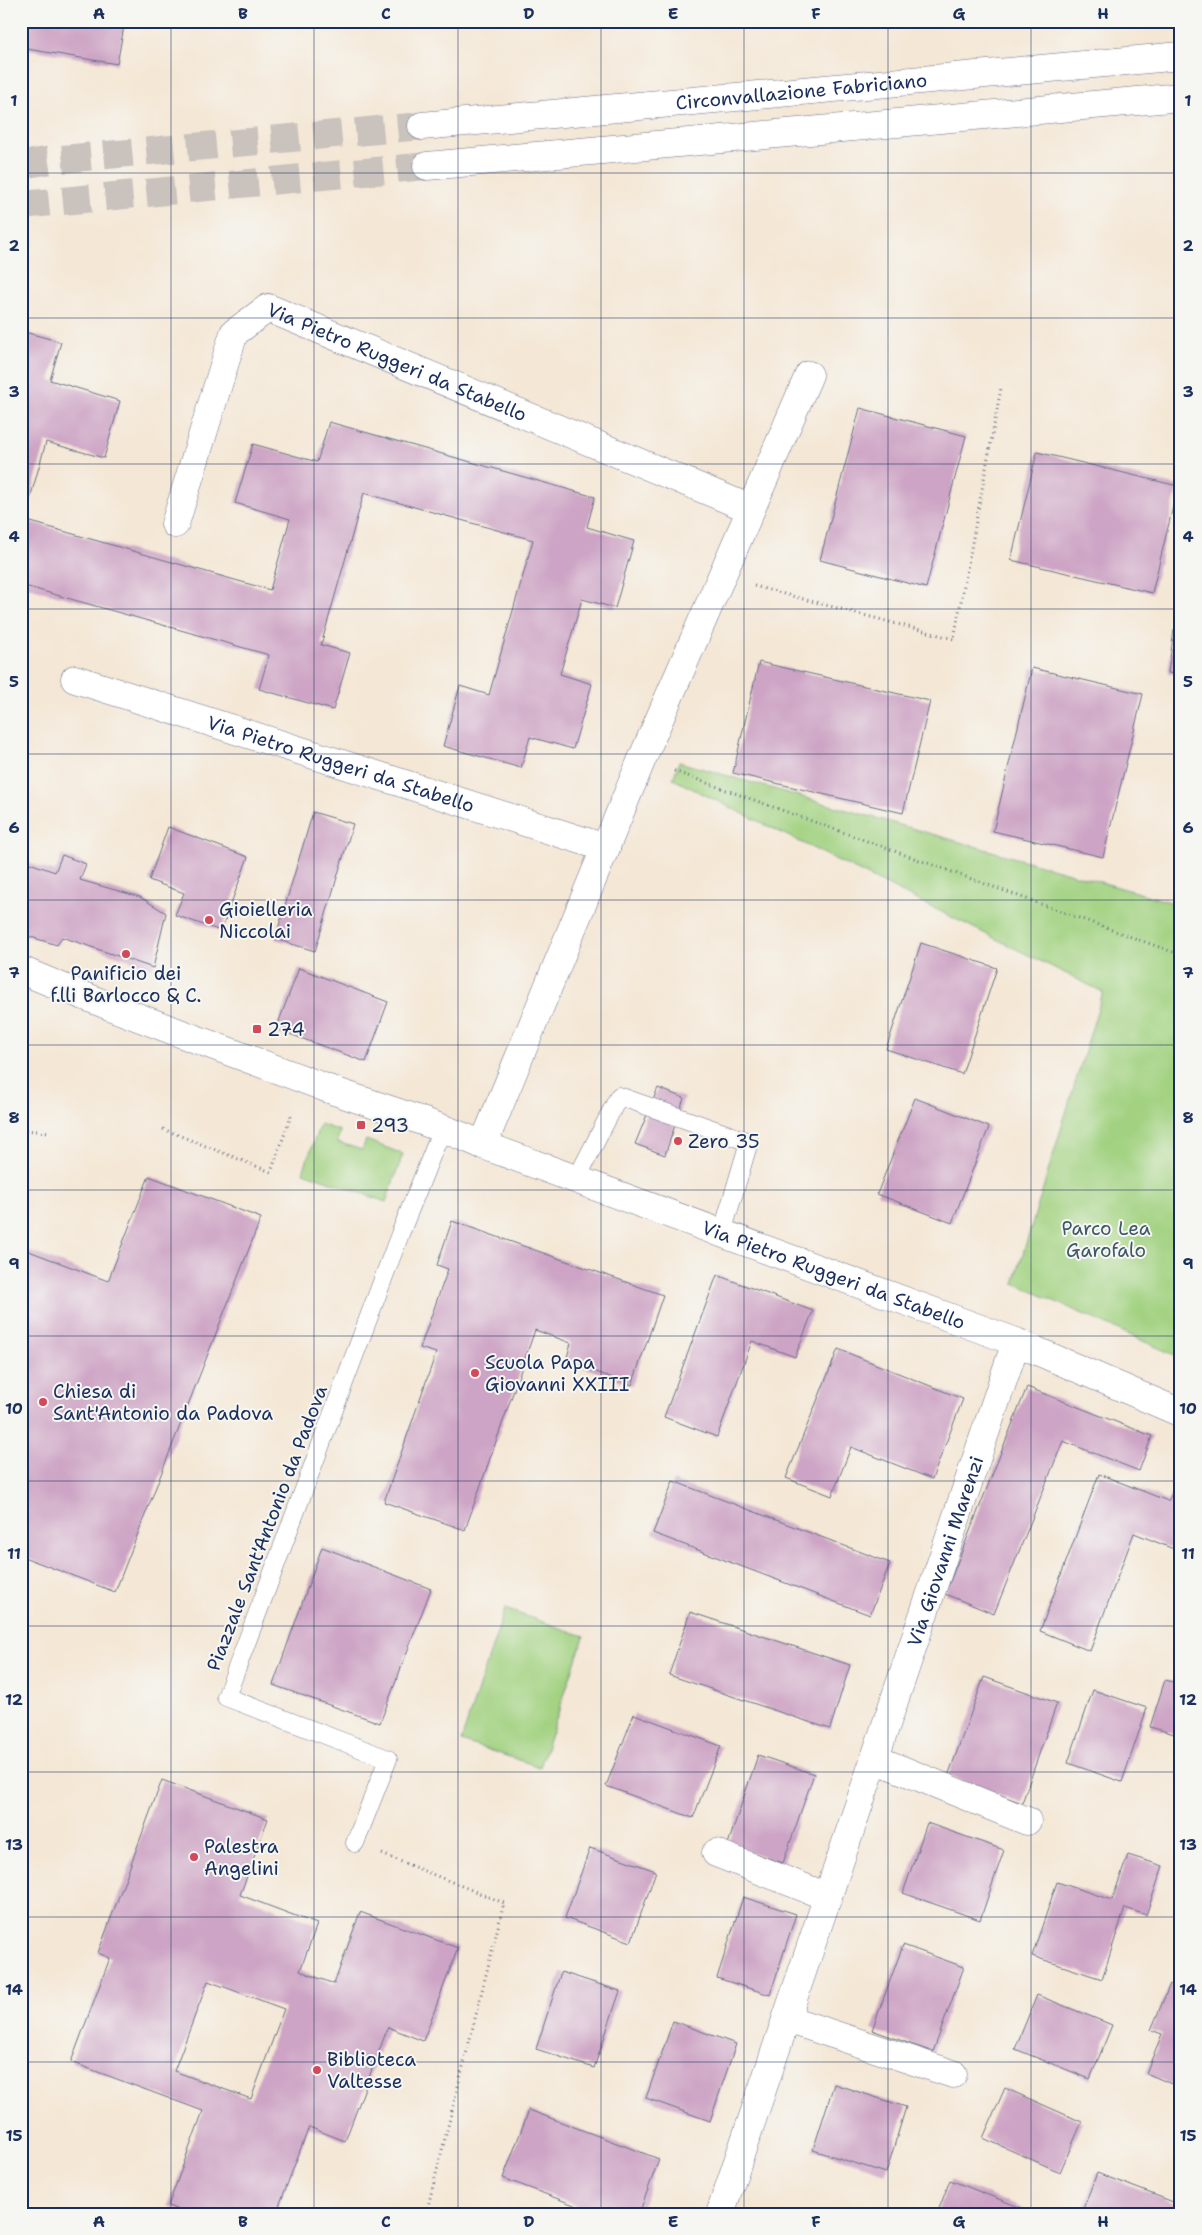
<svg xmlns="http://www.w3.org/2000/svg" width="1202" height="2235" viewBox="0 0 1202 2235" font-family="'Shantell Sans',sans-serif">
<style>
.green{fill:#a2d281;stroke:#5e8070}
.building{fill:#cda4c5;fill-rule:evenodd}
.lines{fill:none;stroke-linecap:round;stroke-linejoin:round}
.highway-tunnel{stroke:#c9c2bd;stroke-width:28;stroke-dasharray:28 14;stroke-linecap:butt}
.lane-casing{stroke:#676f88;stroke-width:19}
.street-casing{stroke:#676f88;stroke-width:29}
.secondary-casing{stroke:#676f88;stroke-width:29}
.highway-casing{stroke:#676f88;stroke-width:29}
.path{stroke:#676f88;stroke-width:3;stroke-dasharray:1 4;stroke-linecap:butt}
.lane{stroke:#fff;stroke-width:18}
.street{stroke:#fff;stroke-width:28}
.secondary{stroke:#fff;stroke-width:28}
.highway{stroke:#fff;stroke-width:28}
.grid{fill:none;stroke:#1b2f5e;stroke-width:1;stroke-opacity:0.55}
.poi-dot{fill:#d1495b;stroke:#f6f6f2;stroke-width:2}
.labels{text-anchor:middle;dominant-baseline:central;stroke-width:4;stroke-linejoin:round;paint-order:stroke}
.street-label{font-size:19px;fill:#1b2f5e;stroke:#f6f6f2}
.poi-label{font-size:19px;fill:#1b2f5e;stroke:#f6f6f2;text-anchor:start}
.park-label{font-size:19px;fill:#3d5867;stroke:#f6f6f2}
.neatline{fill:none;stroke:#1b2f5e;stroke-width:2}
.grid-label{font-size:16px;text-anchor:middle;font-weight:bold;fill:#1b2f5e}
</style>
<rect width="100%" height="100%" fill="#f6f6f2"/>
<filter id="ink" filterUnits="userSpaceOnUse"><feTurbulence type="fractalNoise" baseFrequency=".02" numOctaves="2"/><feDisplacementMap in="SourceGraphic" scale="10" xChannelSelector="R" yChannelSelector="G"/><feConvolveMatrix kernelMatrix="1 2 1 2 8 2 1 2 1" color-interpolation-filters="sRGB"/></filter>
<filter id="wash" filterUnits="userSpaceOnUse"><feTurbulence type="fractalNoise" baseFrequency=".0096" numOctaves="4" result="noise"/><feDisplacementMap in="SourceGraphic" scale="20" xChannelSelector="R" yChannelSelector="G"/><feGaussianBlur stdDeviation="1.12" result="paint"/><feColorMatrix in="noise" values="0 0 0 0 0 0 0 0 0 0 0 0 0 0 0 0 0 1.4 0 .05"/><feComposite in="paint" operator="in"/></filter>
<g filter="url(#wash)">
<rect width="100%" height="100%" fill="#f4e7d5"/>
<g class="green">
<polygon points="679,762 1181,905 1181,1358 1014,1283 1103,992 673,779"/>
<polygon points="320,1124 340,1131 337,1142 362,1150 366,1140 403,1154 386,1202 303,1172"/>
<polygon points="505,1609 584,1636 540,1767 461,1741"/>
</g>
<g id="blocks">
<g class="building">
<polygon points="21,21 125,21 117,64 21,48"/>
<polygon points="21,331 61,342 50,380 120,401 104,458 46,442 24,520 270,590 290,519 235,503 253,444 317,462 329,422 595,497 587,527 634,541 615,608 582,599 560,674 592,684 573,749 530,737 521,768 443,746 460,686 489,695 533,540 364,493 321,645 350,653 333,710 259,689 269,655 21,585"/>
<polygon points="860,408 966,436 926,588 820,560"/>
<polygon points="1037,452 1178,486 1152,593 1011,560"/>
<polygon points="1174,630 1181,631 1181,675 1168,673"/>
<polygon points="759,662 930,701 903,813 733,773"/>
<polygon points="1032,668 1143,694 1103,857 993,831"/>
<polygon points="313,812 353,824 315,951 275,939"/>
<polygon points="168,827 248,857 221,931 175,915 184,893 149,880"/>
<polygon points="62,855 86,864 80,880 140,897 166,913 153,968 62,937 57,945 21,934 21,860 55,872"/>
<polygon points="921,943 997,968 962,1074 886,1049"/>
<polygon points="299,968 388,1002 366,1062 276,1029"/>
<polygon points="658,1088 684,1098 665,1155 635,1144"/>
<polygon points="915,1098 989,1127 952,1223 877,1194"/>
<polygon points="149,1176 261,1218 115,1592 21,1556 21,1248 108,1281"/>
<polygon points="452,1221 663,1295 632,1385 566,1361 571,1343 535,1330 465,1530 384,1502 436,1353 420,1348 448,1269 437,1265"/>
<polygon points="717,1275 813,1311 795,1357 752,1341 717,1437 664,1417"/>
<polygon points="838,1349 963,1399 932,1479 851,1447 832,1496 786,1478"/>
<polygon points="1027,1387 1152,1436 1139,1471 1063,1441 994,1614 945,1594"/>
<polygon points="1099,1474 1168,1501 1181,1477 1181,1552 1134,1533 1090,1651 1040,1631"/>
<polygon points="673,1481 890,1563 870,1615 653,1533"/>
<polygon points="322,1547 431,1589 380,1723 273,1685"/>
<polygon points="690,1612 850,1665 830,1729 669,1675"/>
<polygon points="984,1677 1057,1703 1022,1803 948,1776"/>
<polygon points="1165,1680 1181,1684 1181,1736 1150,1727"/>
<polygon points="1093,1690 1147,1708 1122,1782 1068,1763"/>
<polygon points="634,1714 721,1746 693,1818 606,1786"/>
<polygon points="758,1755 814,1774 783,1863 728,1844"/>
<path d="M162 1780 268 1819 240 1895 317 1924 300 1971 334 1984 360 1912 458 1948 423 2041 388 2027 345 2141 309 2127 276 2214H189L168 2206 203 2111 71 2062 110 1958 98 1953ZM208 1981 284 2009 251 2099 174 2071Z"/>
<polygon points="927,1823 1004,1850 980,1920 903,1893"/>
<polygon points="590,1848 656,1871 631,1942 565,1918"/>
<polygon points="1128,1855 1163,1866 1146,1915 1125,1908 1102,1979 1032,1956 1057,1882 1112,1900"/>
<polygon points="743,1897 796,1914 770,1995 717,1978"/>
<polygon points="903,1945 964,1967 933,2052 872,2030"/>
<polygon points="561,1972 620,1991 594,2068 536,2049"/>
<polygon points="1170,1984 1181,1988 1181,2088 1146,2073 1162,2034 1151,2030"/>
<polygon points="1037,1995 1112,2025 1090,2079 1015,2049"/>
<polygon points="673,2021 736,2044 710,2121 646,2098"/>
<polygon points="834,2084 906,2107 886,2173 813,2150"/>
<polygon points="1005,2088 1082,2122 1060,2172 983,2138"/>
<polygon points="529,2110 659,2159 639,2214 598,2214 503,2178"/>
<polygon points="1097,2173 1181,2205 1181,2214 1081,2214"/>
<polygon points="950,2180 1024,2209 1022,2214 937,2214"/>
</g>
</g>
</g>
<g filter="url(#ink)">
<use href="#blocks" fill-opacity="0" stroke="#676f88" stroke-width="1"/>
<g class="lines">
<g class="highway-tunnel">
<polyline points="21,165 52,160 422,126"/>
<polyline points="21,205 427,166"/>
</g>
<g class="lane-casing">
<g id="lane">
<polyline points="576,1180 619,1096 749,1142 722,1233"/>
<polyline points="355,1843 388,1759 226,1697 400,1234 443,1127"/>
</g>
</g>
<g class="street-casing">
<g id="street">
<polyline points="751,509 809,375"/>
<path id="s1" d="M175 524 234 333 268 308 751 509 642 759 483 1145"/>
<path id="s2" d="M75 679 606 848"/>
<polyline points="875,1759 1027,1821"/>
<polyline points="716,1853 828,1897"/>
<polyline points="787,2019 953,2074"/>
<path id="s3" d="M720 2214 1016 1342"/>
</g>
</g>
<g class="secondary-casing">
<g id="secondary">
<path id="s4" d="M21 970C121 1013 224 1049 326 1088 379 1107 432 1122 483 1145L1016 1342 1181 1413"/>
</g>
</g>
<g class="highway-casing">
<g id="highway">
<path id="s5" d="M422 126 1181 56"/>
<polyline points="427,166 1181,97"/>
</g>
</g>
<g class="path">
<polyline points="754,586 954,639 1001,388"/>
<polyline points="674,771 1181,955"/>
<polyline points="163,1129 271,1172 292,1113"/>
<polyline points="21,1130 50,1132"/>
<polyline points="382,1854 504,1903 426,2214"/>
</g>
<use href="#lane" class="lane"/>
<use href="#street" class="street"/>
<use href="#secondary" class="secondary"/>
<use href="#highway" class="highway"/>
</g>
</g>
<path class="grid" d="M171 21V2214M314 21V2214M458 21V2214M601 21V2214M744 21V2214M888 21V2214M1031 21V2214M21 173H1181M21 318H1181M21 464H1181M21 609H1181M21 754H1181M21 900H1181M21 1045H1181M21 1190H1181M21 1336H1181M21 1481H1181M21 1626H1181M21 1772H1181M21 1917H1181M21 2062H1181"/>
<g class="poi-dot">
<circle cx="209" cy="920" r="5"/>
<circle cx="126" cy="954" r="5"/>
<rect x="252" y="1024" width="10" height="10" rx="2.5"/>
<rect x="356" y="1120" width="10" height="10" rx="2.5"/>
<circle cx="678" cy="1141" r="5"/>
<circle cx="475" cy="1373" r="5"/>
<circle cx="43" cy="1402" r="5"/>
<circle cx="194" cy="1857" r="5"/>
<circle cx="317" cy="2070" r="5"/>
</g>
<g class="labels">
<g class="street-label">
<text stroke="none"><textPath href="#s5" startOffset="381">Circonvallazione Fabriciano</textPath></text>
<text stroke="none"><textPath href="#s1" startOffset="382">Via Pietro Ruggeri da Stabello</textPath></text>
<text stroke="none"><textPath href="#s2" startOffset="279">Via Pietro Ruggeri da Stabello</textPath></text>
<text stroke="none"><textPath href="#s4" startOffset="868">Via Pietro Ruggeri da Stabello</textPath></text>
<text transform="translate(267 1528) rotate(-69)">Piazzale Sant'Antonio da Padova</text>
<text stroke="none"><textPath href="#s3" startOffset="700">Via Giovanni Marenzi</textPath></text>
</g>
<g class="poi-label">
<text x="219" y="909">Gioielleria<tspan x="219" dy="22">Niccolai</tspan></text>
<text x="126" y="973" text-anchor="middle">Panificio dei<tspan x="126" dy="22">f.lli Barlocco &amp; C.</tspan></text>
<text x="267" y="1029">274</text>
<text x="371" y="1125">293</text>
<text x="688" y="1141">Zero 35</text>
<text x="485" y="1362">Scuola Papa<tspan x="485" dy="22">Giovanni XXIII</tspan></text>
<text x="53" y="1391">Chiesa di<tspan x="53" dy="22">Sant'Antonio da Padova</tspan></text>
<text x="204" y="1846">Palestra<tspan x="204" dy="22">Angelini</tspan></text>
<text x="327" y="2059">Biblioteca<tspan x="327" dy="22">Valtesse</tspan></text>
</g>
<g class="park-label">
<text x="1106" y="1228">Parco Lea<tspan x="1106" dy="22">Garofalo</tspan></text>
</g>
</g>
<rect width="1202" height="2235" fill="none" stroke="#f6f6f2" stroke-width="55"/>
<rect x="28" y="28" width="1146" height="2180" class="neatline"/>
<g class="grid-label">
<text x="99" y="19">A</text>
<text x="243" y="19">B</text>
<text x="386" y="19">C</text>
<text x="529" y="19">D</text>
<text x="673" y="19">E</text>
<text x="816" y="19">F</text>
<text x="959" y="19">G</text>
<text x="1103" y="19">H</text>
<text x="14" y="106">1</text>
<text x="1188" y="106">1</text>
<text x="14" y="251">2</text>
<text x="1188" y="251">2</text>
<text x="14" y="397">3</text>
<text x="1188" y="397">3</text>
<text x="14" y="542">4</text>
<text x="1188" y="542">4</text>
<text x="14" y="687">5</text>
<text x="1188" y="687">5</text>
<text x="14" y="833">6</text>
<text x="1188" y="833">6</text>
<text x="14" y="978">7</text>
<text x="1188" y="978">7</text>
<text x="14" y="1123">8</text>
<text x="1188" y="1123">8</text>
<text x="14" y="1269">9</text>
<text x="1188" y="1269">9</text>
<text x="14" y="1414">10</text>
<text x="1188" y="1414">10</text>
<text x="14" y="1559">11</text>
<text x="1188" y="1559">11</text>
<text x="14" y="1705">12</text>
<text x="1188" y="1705">12</text>
<text x="14" y="1850">13</text>
<text x="1188" y="1850">13</text>
<text x="14" y="1995">14</text>
<text x="1188" y="1995">14</text>
<text x="14" y="2141">15</text>
<text x="1188" y="2141">15</text>
<text x="99" y="2227">A</text>
<text x="243" y="2227">B</text>
<text x="386" y="2227">C</text>
<text x="529" y="2227">D</text>
<text x="673" y="2227">E</text>
<text x="816" y="2227">F</text>
<text x="959" y="2227">G</text>
<text x="1103" y="2227">H</text>
</g>
</svg>
